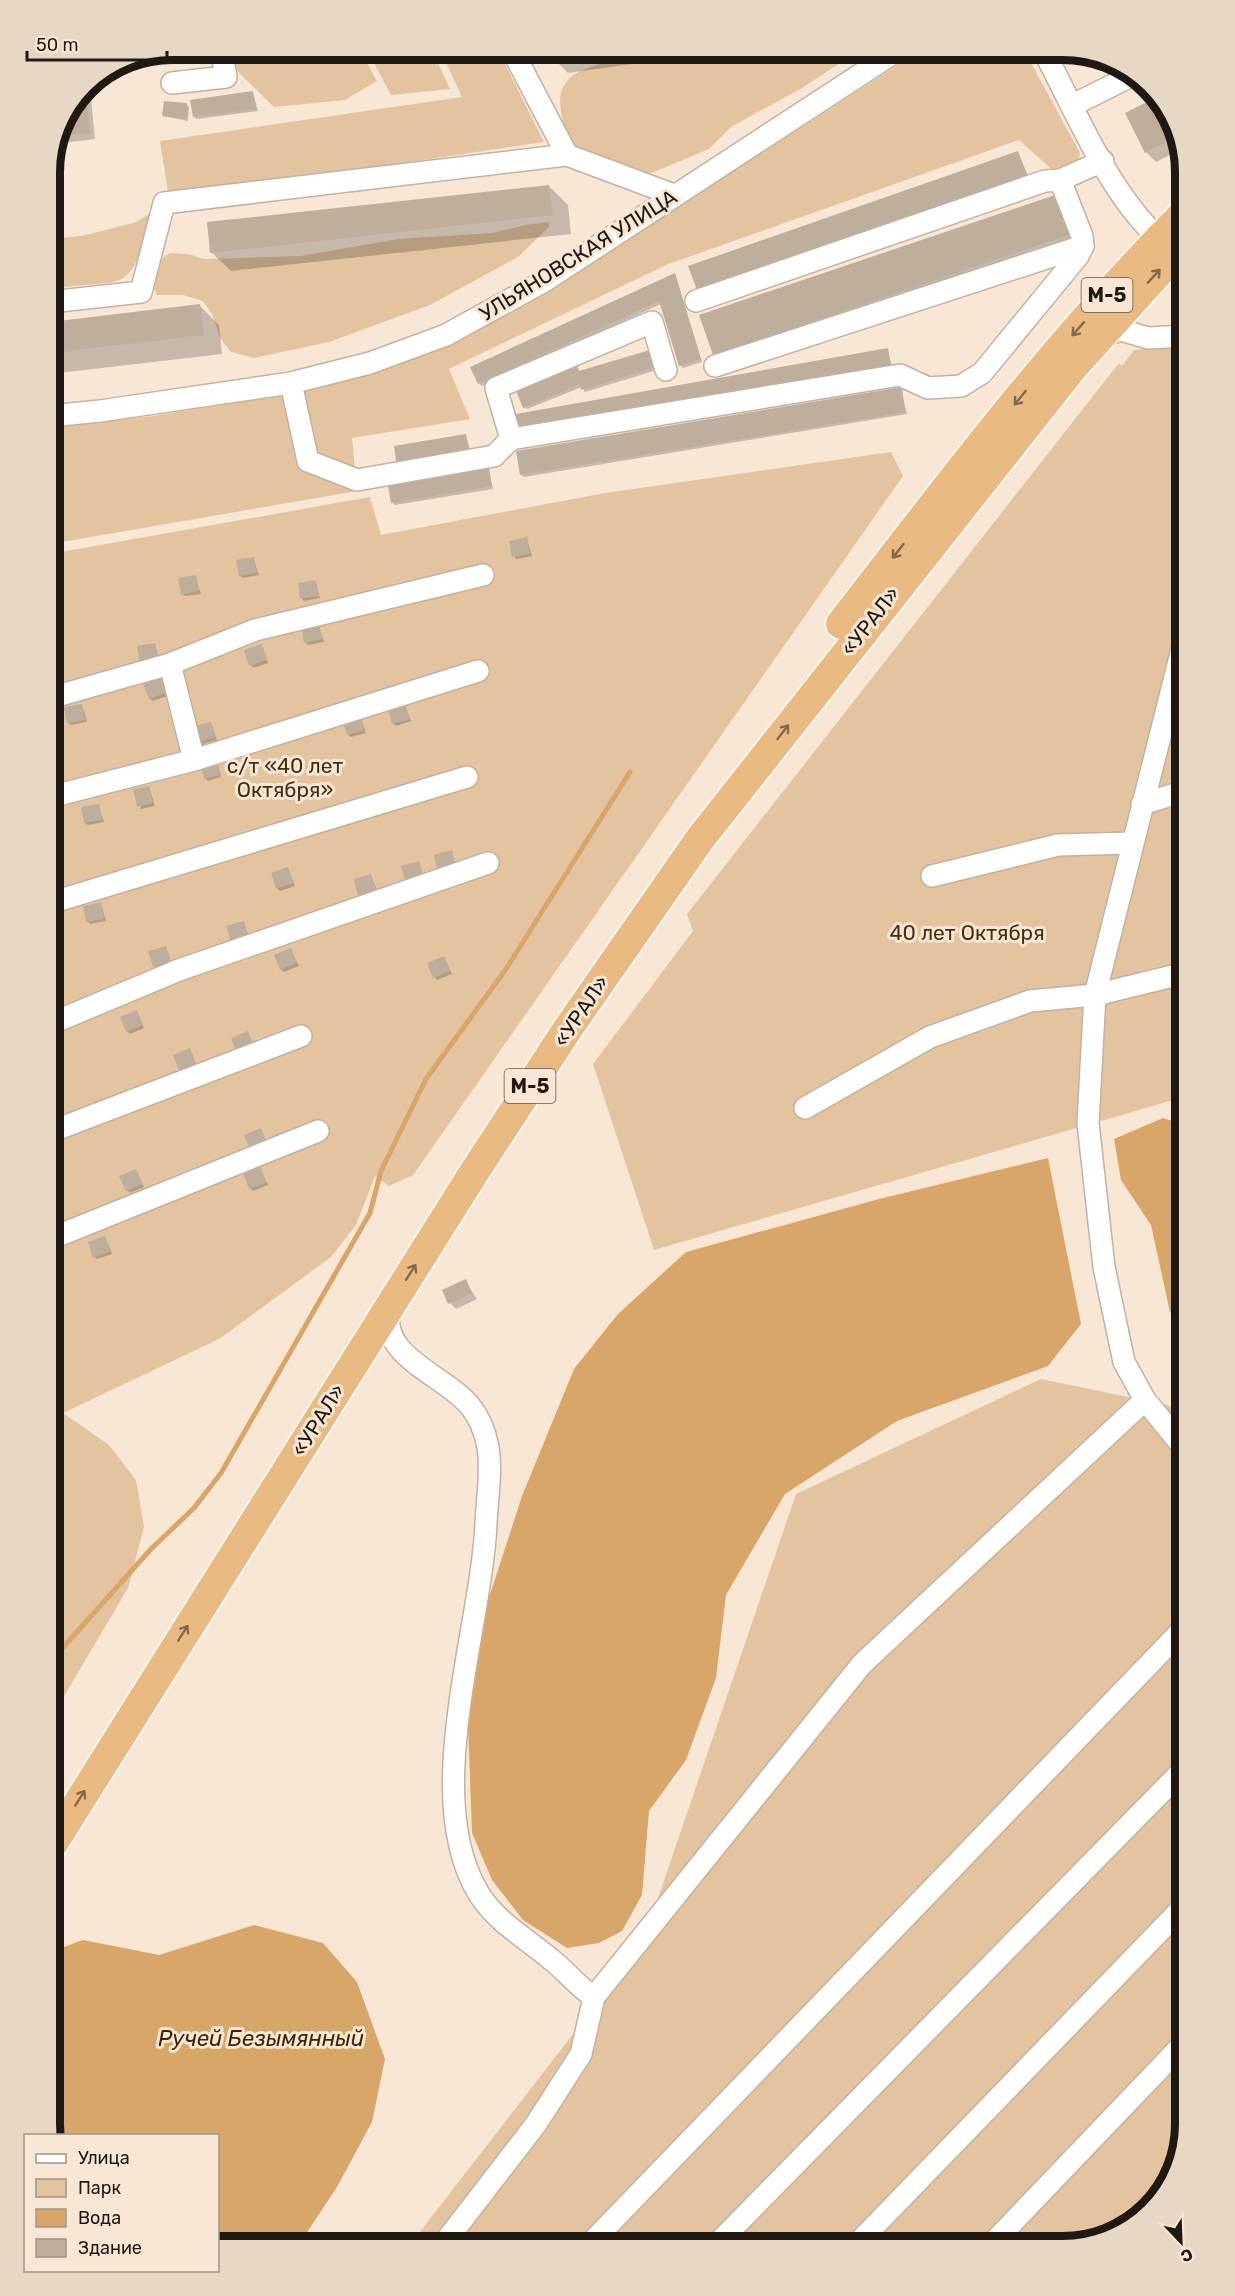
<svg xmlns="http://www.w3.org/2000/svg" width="1235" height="2296" viewBox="0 0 1235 2296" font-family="Rubik,sans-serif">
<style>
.green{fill:#e4c49f}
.water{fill:#d9a669}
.shadow{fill:#0003}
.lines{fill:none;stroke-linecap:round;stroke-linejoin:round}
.stream{stroke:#d9a669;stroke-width:5}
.building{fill:#beae9c}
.minor-casing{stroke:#c2b2a0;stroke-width:24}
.highway-casing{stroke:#fff;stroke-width:33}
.minor{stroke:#fff;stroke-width:21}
.highway{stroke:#e9ba82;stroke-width:30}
.oneway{stroke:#846a4a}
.labels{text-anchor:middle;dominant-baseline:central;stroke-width:6;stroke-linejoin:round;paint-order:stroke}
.shield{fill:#f8e7d5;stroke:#60574c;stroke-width:1.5}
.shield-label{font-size:20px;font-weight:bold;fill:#1f1912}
.street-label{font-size:21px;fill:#1f1912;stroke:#f8e7d5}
.park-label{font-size:21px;fill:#442e13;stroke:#f8e7d5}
.water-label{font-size:22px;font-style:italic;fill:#3b260a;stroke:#f8e7d5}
.rim{fill:none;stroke:#1f1912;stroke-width:8}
</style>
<rect width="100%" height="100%" fill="#f8e7d5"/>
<g class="green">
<polygon points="327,50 360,50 377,81 345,100 274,107 228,62"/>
<polygon points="367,50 432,50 450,89 391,95"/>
<polygon points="440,50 498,50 544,142 169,198 160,141 462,97"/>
<path d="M657 50H860L802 88 731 127 709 149 649 174 617 169 574 150C532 60 593 70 657 50Z"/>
<polygon points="921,50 1024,50 1080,153 1078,163 1057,174 1019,140 666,265 449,369 470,419 352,438 357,491 50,544 50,427 153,416 269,397 440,346 611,251"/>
<path d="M153 212C128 299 129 277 50 289V239L81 236 134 223Z"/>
<polygon points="549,222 549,227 518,257 430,305 329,342 254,358 231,352 220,338 213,316 203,301 183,295 157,295 151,284 158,261 170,253 188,254 204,259 301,256 398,239 492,233 526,225"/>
<polygon points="1185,346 1185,1093 1170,1101 654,1250 593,1064 693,931 687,914 1119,363 1122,366 1134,350"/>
<polygon points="891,452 903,476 413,1175 389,1186 375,1176 356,1225 331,1257 219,1339 63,1413 109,1445 136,1480 144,1527 128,1588 50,1720 50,554 370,497 381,535 605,493"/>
<polygon points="1041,1379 1167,1405 1185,1414 1185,2125 1165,2192 1111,2237 1063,2246 409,2246 642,1945 796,1494"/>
</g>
<g class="water">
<polygon points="1163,1118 1185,1125 1185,1324 1170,1312 1151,1225 1121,1180 1114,1139"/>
<polygon points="1048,1158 1081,1324 1048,1366 897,1421 785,1494 726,1595 716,1678 686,1760 649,1811 642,1895 622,1931 599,1943 567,1948 523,1920 492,1880 472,1833 468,1723 487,1604 522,1496 574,1369 618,1314 686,1252 879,1199"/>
<polygon points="254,1925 323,1943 357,1982 385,2059 372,2122 337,2187 298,2246 218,2246 218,2136 52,2135 50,2124 50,1952 83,1940 159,1955"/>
</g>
<g class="shadow">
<polygon points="549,50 731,50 568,73 549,54"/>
<polygon points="87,84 90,87 95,139 54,144 59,124"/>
<polygon points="253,93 258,111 197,119 194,117"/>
<polygon points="1156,99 1176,124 1181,149 1156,162 1146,152 1127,114"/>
<polygon points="187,105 189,107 188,121 163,116"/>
<polygon points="52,153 56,188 50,189 50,164"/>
<polygon points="1018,153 1029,178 698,290"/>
<polygon points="549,186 568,205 571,234 231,271 211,252"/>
<polygon points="1058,195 1073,237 717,357 715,355 701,316"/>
<polygon points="675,275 702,362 683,368 680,365 661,304 482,386 479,383"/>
<polygon points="200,306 219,325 222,354 50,374 50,323"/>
<polygon points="887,349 893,370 524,436"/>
<polygon points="650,351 657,370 585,392 582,387 527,409 524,407 576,365 580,373"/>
<polygon points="901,389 907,414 524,477 521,475"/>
<polygon points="466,436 472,457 401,469"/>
<polygon points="487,465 493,489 395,505 392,502"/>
<polygon points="527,539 532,556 516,559 514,556"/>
<polygon points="253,558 259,575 243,578 240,576"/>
<polygon points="195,577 201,594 185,596 182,594"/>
<polygon points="315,581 320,598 304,601 302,599"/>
<polygon points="318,625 324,642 308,645 305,642"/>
<polygon points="155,645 160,662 144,665"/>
<polygon points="262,646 268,663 253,668 251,665"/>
<polygon points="161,680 168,696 153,701 150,699"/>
<polygon points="82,705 87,722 71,725 68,723"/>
<polygon points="405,705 411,721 396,726 393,723"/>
<polygon points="360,716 366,733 351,737 348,735"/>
<polygon points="211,723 217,740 202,744 199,741"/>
<polygon points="217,761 221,777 208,781 205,778"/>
<polygon points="149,787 155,806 141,809 135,790"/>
<polygon points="98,805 104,822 88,825 85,823"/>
<polygon points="50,833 53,836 56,850 50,851"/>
<polygon points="288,869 295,886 280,891 277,888"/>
<polygon points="371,876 378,892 362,897 360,894"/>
<polygon points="101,904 106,921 90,924 87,921"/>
<polygon points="166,948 172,964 157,969 154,966"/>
<polygon points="291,950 299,966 284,972 281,969"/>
<polygon points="444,957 452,974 437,980 435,977"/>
<polygon points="136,1012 144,1028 130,1034 127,1031"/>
<polygon points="189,1050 197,1066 183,1072 180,1069"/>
<polygon points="260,1169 268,1185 253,1191 250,1188"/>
<polygon points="136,1171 144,1187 130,1193 127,1190"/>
<polygon points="57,1208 66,1224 50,1229 50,1211"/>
<polygon points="104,1238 112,1254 97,1259 95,1257"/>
<polygon points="465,1281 477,1299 456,1309 450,1303"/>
</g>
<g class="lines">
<polyline class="stream" points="50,1662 151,1549 194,1508 221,1473 370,1213 381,1171 426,1079 506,969 630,772"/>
</g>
<g class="building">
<polygon points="85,86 90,133 56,137 59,124"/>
<polygon points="253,91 256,109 193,117 190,100"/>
<polygon points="1155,98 1176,124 1178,136 1145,153 1125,113"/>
<polygon points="164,101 187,103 186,119 162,116"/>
<polygon points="1018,151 1027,175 697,290 688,266"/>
<polygon points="549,185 553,215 210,253 207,222"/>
<polygon points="1058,194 1072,234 713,355 699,315"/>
<polygon points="675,273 701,359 679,366 659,301 478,384 470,367"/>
<polygon points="200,304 204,335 50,353 50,322"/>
<polygon points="888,348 891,368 520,434 516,414"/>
<polygon points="650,350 656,367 581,390 580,384 523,408 515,388 576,363 579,371"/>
<polygon points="902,387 905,412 520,475 516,451"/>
<polygon points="466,434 470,455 397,467 394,446"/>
<polygon points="488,463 492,486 391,503 387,480"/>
<polygon points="527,537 530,554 512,557 509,541"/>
<polygon points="254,557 257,573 239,576 236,560"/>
<polygon points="196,575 199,591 181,595 178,578"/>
<polygon points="316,580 319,596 300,599 298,583"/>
<polygon points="319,623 322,639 304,643 301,626"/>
<polygon points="155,643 158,659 140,663 137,646"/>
<polygon points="262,644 267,660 249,666 244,650"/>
<polygon points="161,678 166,693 149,699 143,684"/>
<polygon points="405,703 410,719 392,724 388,708"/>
<polygon points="82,704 85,720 67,723 64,707"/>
<polygon points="360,714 365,730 347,735 342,719"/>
<polygon points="211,722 216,737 198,742 194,726"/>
<polygon points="215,757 220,775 204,779 199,761"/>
<polygon points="149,786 153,803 137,807 133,789"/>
<polygon points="99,804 102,820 84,823 81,807"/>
<polygon points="452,850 456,866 438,871 434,855"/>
<polygon points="419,861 424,877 406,882 401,866"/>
<polygon points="288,867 293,883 276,889 271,873"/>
<polygon points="371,874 376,890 358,895 354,879"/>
<polygon points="101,902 104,919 86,922 83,906"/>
<polygon points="244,921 249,937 231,942 226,926"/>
<polygon points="166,946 171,962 153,967 148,951"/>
<polygon points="291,948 297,963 280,970 274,955"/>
<polygon points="444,956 450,971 433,978 427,963"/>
<polygon points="137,1010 143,1025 126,1032 120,1017"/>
<polygon points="248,1031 254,1047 237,1054 231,1038"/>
<polygon points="190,1048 196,1063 179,1070 173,1055"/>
<polygon points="54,1103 60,1119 50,1123 50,1105"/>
<polygon points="261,1128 267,1143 250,1150 244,1135"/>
<polygon points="261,1167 266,1183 249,1189 243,1173"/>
<polygon points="136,1169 143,1184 126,1191 119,1176"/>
<polygon points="58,1206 64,1221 50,1227 50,1209"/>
<polygon points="105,1236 111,1251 93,1258 88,1242"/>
<polygon points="466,1279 472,1293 448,1304 442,1290"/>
</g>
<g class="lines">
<g class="minor-casing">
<g id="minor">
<polyline points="512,50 567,155 674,195"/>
<path d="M1043 50C1077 113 1107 190 1159 239"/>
<polyline points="172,83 226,77 221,50"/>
<polyline points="1073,105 1135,74"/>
<polyline points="1060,180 1103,161"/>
<polyline points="50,302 141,292 164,203 567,155"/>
<polyline points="1099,337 1121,330 1148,338 1185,336"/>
<polyline points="715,366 1083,246"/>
<polyline points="291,383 308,461 357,480 494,456 511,439 900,375 928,388 961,386 982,373 1078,256 1083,246 1082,236 1060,180 1045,181 696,301"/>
<polyline points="50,416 100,411 291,383 370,363 446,335 546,280 898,50"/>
<polyline points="511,439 496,388 652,322 666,370"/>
<polyline points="170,664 194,760"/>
<polyline points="50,698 170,664 255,630 483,575"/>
<polyline points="50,797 194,760 478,671"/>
<polyline points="1142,804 1185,791"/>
<polyline points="932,876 1058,845 1133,843"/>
<polyline points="50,903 467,777"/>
<polyline points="50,1024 179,970 488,863"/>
<polyline points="805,1108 930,1037 1030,1001 1095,995 1185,973"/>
<polyline points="50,1132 301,1036"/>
<polyline points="50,1239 318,1131"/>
<path d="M390 1307C377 1357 444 1374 470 1406 480 1418 485 1431 488 1447 492 1471 487 1499 486 1524 481 1631 420 1799 479 1894 497 1923 529 1940 553 1961 568 1973 578 1987 594 1997"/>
<polyline points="1185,1449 1145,1400 1124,1362 1104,1267 1088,1123 1095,995 1185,637"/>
<polyline points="442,2246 536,2124 581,2054 594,1997 862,1664 1145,1400"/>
<polyline points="588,2246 1185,1627"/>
<polyline points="715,2246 1185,1768"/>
<polyline points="855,2246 1185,1905"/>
<polyline points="990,2246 1185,2042"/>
</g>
</g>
<g class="highway-casing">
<g id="highway">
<path d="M841 624C950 483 1058 339 1185 213"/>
<polyline points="50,1848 473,1174 569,1027 700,839 1073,367 1185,243"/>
</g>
</g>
<use href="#minor" class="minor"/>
<use href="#highway" class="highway"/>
</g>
<defs><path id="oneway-shaft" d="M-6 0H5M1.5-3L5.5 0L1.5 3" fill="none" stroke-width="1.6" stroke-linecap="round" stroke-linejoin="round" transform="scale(1.5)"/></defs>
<g class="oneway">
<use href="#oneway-shaft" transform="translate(1154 276) rotate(-47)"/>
<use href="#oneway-shaft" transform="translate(1078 329) rotate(131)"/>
<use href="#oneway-shaft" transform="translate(1020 398) rotate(129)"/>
<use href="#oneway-shaft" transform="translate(898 551) rotate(128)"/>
<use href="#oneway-shaft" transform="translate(783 732) rotate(-52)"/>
<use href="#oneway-shaft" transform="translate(411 1272) rotate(-58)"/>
<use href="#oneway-shaft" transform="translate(183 1633) rotate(-58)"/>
<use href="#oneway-shaft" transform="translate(80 1798) rotate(-58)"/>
</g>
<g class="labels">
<g class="shield">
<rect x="1081.5" y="278" width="51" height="34" rx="4.5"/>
<rect x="504.5" y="1069" width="51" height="34" rx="4.5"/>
</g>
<g class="shield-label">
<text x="1107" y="295">М-5</text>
<text x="530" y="1086">М-5</text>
</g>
<g class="street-label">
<text transform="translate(578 255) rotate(-32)">УЛЬЯНОВСКАЯ УЛИЦА</text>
<text transform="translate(870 621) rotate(-52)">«УРАЛ»</text>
<text transform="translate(581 1011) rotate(-56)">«УРАЛ»</text>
<text transform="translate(318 1420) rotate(-58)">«УРАЛ»</text>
</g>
<g class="park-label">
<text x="285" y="765">с/т «40 лет<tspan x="285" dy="24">Октября»</tspan></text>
<text x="967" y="932">40 лет Октября</text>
</g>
<g class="water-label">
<text x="261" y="2038">Ручей Безымянный</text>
</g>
</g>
<path d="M0 0H1235V2296H0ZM172 60H1063A112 112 0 0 1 1175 172V2124A112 112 0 0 1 1063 2236H172A112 112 0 0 1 60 2124V172A112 112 0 0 1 172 60Z" fill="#e7d7c5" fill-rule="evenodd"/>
<path class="rim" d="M172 60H1063A112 112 0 0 1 1175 172V2124A112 112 0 0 1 1063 2236H172A112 112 0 0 1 60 2124V172A112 112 0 0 1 172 60Z"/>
<rect x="24" y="2134" width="195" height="138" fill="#f8e7d5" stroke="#a19587" stroke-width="1.5"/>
<rect x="36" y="2154" width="30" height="9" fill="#ffffff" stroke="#a19587" stroke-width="1.5"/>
<text x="78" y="2164" font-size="18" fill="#1f1912">Улица</text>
<rect x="36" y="2179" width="30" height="18" fill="#e4c49f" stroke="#a19587" stroke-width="1.5"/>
<text x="78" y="2194" font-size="18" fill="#1f1912">Парк</text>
<rect x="36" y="2209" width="30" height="18" fill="#d9a669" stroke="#a19587" stroke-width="1.5"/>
<text x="78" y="2224" font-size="18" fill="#1f1912">Вода</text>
<rect x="36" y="2239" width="30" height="18" fill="#beae9c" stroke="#a19587" stroke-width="1.5"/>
<text x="78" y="2254" font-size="18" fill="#1f1912">Здание</text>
<g transform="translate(1181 2242) rotate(157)" stroke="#f8e7d5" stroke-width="4.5" paint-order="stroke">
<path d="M0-4.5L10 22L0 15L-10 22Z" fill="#1f1912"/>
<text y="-9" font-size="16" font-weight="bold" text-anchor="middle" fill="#1f1912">С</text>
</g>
<path d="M27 51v9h140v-9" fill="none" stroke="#1f1912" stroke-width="3"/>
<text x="36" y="51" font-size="18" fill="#1f1912" stroke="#f8e7d5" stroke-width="4.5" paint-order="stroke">50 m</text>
</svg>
